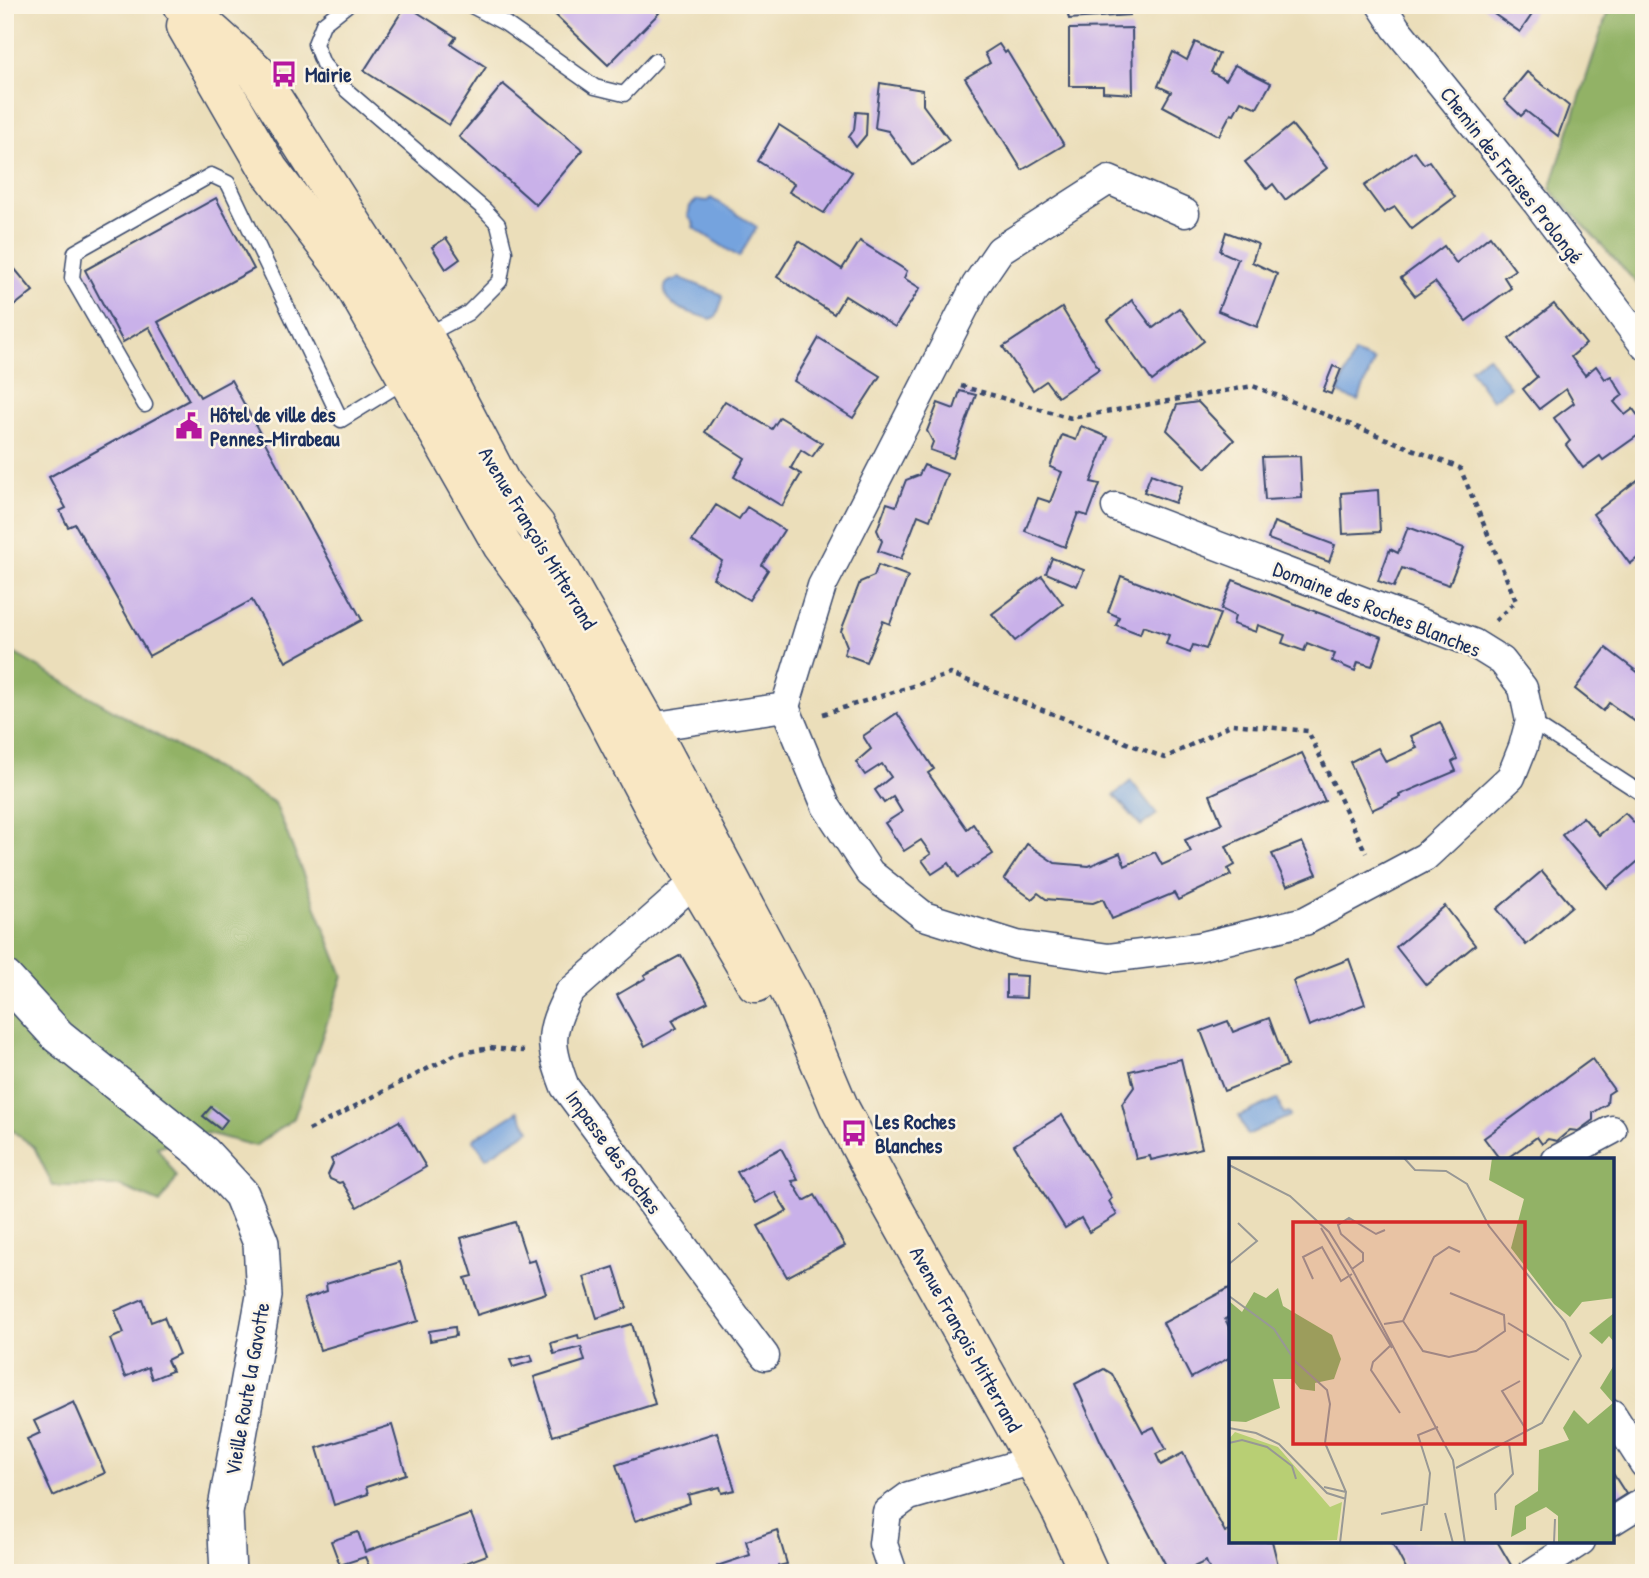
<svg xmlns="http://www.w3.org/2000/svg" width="1649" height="1578" viewBox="0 0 1649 1578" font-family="'Patrick Hand',sans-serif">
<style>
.forest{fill:#92b266;stroke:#567062;stroke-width:2}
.water{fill:#75a3de;stroke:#48699e;stroke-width:2}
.building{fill:#c9b1e9}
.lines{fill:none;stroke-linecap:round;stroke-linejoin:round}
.service-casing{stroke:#3a496c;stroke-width:17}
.minor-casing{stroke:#3a496c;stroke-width:31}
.tertiary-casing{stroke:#3a496c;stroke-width:38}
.secondary-casing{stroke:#3a496c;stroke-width:41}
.path{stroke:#3a496c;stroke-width:4.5;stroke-dasharray:5 5;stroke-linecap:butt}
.service{stroke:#fff;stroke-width:14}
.minor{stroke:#fff;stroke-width:28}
.tertiary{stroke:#fff;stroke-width:35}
.secondary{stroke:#f9e7c3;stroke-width:38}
.labels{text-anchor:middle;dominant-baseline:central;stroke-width:5;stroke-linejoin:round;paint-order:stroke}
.poi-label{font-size:21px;font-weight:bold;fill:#1b2f5e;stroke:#fcf5e5;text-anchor:start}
.street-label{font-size:21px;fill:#1b2f5e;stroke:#fcf5e5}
.inset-road{fill:none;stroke:#989895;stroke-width:2}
.view{fill:#d62828;fill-opacity:0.15;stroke:#d62828;stroke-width:3.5}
.inset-edge{fill:none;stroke:#1b2f5e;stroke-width:3.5}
</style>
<rect width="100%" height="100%" fill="#fcf5e5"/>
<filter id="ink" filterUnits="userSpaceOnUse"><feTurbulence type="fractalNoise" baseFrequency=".0143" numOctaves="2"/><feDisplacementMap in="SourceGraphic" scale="14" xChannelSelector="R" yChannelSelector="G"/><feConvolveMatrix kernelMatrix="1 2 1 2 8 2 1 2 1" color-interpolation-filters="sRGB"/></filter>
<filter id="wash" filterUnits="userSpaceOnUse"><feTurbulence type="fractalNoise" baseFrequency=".00686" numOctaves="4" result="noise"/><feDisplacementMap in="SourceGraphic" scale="28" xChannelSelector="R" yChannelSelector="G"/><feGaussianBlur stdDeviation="1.57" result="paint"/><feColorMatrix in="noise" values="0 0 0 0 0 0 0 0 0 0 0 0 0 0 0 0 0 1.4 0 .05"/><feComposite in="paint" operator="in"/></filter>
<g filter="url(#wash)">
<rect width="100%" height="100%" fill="#ebdeba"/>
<g class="forest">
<polygon points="1610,5 1644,5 1644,291 1550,189"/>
<polygon points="5,648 275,803 343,976 294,1118 255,1146 207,1133 157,1147 177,1177 160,1203 120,1186 53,1186 34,1147 5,1125"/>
</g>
<g class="water">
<polygon points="711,198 757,227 739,257 693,227 694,224 688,216 690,206 697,200 708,201"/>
<path d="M680 278 721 294 723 298 716 317 711 319C697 314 667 309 665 292 663 281 673 280 680 278Z"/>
<polygon points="1354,353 1374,361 1358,401 1338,393"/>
<polygon points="1488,356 1510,387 1492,400 1470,369"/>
<polygon points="1131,781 1157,814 1141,826 1114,795"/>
<polygon points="1277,1099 1284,1114 1288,1112 1290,1116 1247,1135 1239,1116"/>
<polygon points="518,1111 530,1130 486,1158 473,1139"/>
</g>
<g id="blocks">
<g class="building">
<polygon points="406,5 456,37 451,44 486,67 449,125 364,71"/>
<polygon points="545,5 650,5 659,13 608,65"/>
<polygon points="1102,5 1129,5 1130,15 1069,19 1067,10"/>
<polygon points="1481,5 1528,5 1535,10 1520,32"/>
<polygon points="1132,28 1133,94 1103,92 1103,86 1069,86 1069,29"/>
<polygon points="1195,42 1219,54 1211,72 1226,80 1235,65 1271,83 1257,108 1241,101 1234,114 1231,113 1219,136 1163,106 1171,92 1158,86 1173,52 1187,60"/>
<polygon points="999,44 1005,53 1007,51 1064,145 1022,170 965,78 990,63 985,53"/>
<polygon points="1527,72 1569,106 1558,136 1526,111 1521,116 1504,100"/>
<polygon points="880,83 923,90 923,105 949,140 913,165 888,131 875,128"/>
<polygon points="503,84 583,150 536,205 459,137"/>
<polygon points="856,112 867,113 866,135 856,147 849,137 854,130"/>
<polygon points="779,125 852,172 824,213 789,192 794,184 758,161"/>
<polygon points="1292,125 1327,168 1285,200 1273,184 1267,189 1245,162"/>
<polygon points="1414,151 1424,164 1429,161 1455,197 1412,229 1395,207 1384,213 1364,186"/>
<polygon points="216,198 254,269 158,322 200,397 231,380 362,620 286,662 252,600 149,656 75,524 68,527 60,511 66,508 49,477 189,400 149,327 123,342 85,270"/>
<polygon points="1226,232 1258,244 1252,262 1277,274 1257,327 1218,311 1238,259 1220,251"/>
<polygon points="1490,236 1515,270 1504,277 1511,288 1466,321 1435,282 1415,296 1401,278 1444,246 1456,263"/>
<polygon points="446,238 460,259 446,269 432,247"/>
<polygon points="799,241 842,269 860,241 907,271 904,278 920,288 895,327 845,296 834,314 777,277"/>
<polygon points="5,257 33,291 5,313"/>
<polygon points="1132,300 1153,328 1179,308 1204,341 1152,381 1108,320"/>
<polygon points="1554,304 1586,344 1571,357 1585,375 1596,366 1605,379 1611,376 1623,395 1614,402 1625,415 1633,409 1644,424 1644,431 1603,460 1600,456 1583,468 1566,445 1570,441 1554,418 1574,403 1566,389 1539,409 1523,389 1537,377 1509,339"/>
<polygon points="1062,308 1099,369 1058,397 1046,381 1033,390 1003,347"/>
<polygon points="819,338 880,376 853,418 794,381"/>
<polygon points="1333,366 1341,369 1331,394 1323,391"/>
<polygon points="960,391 976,395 953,458 930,450 933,442 927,431 938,403 954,409"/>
<polygon points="725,401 772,429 780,417 822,443 812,457 801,450 791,468 801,474 782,506 734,477 745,458 705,432"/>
<polygon points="1198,402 1234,440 1206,468 1167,430 1177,405"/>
<polygon points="1081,426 1108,437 1091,482 1100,484 1088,516 1078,513 1065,547 1025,531 1038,498 1050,502 1062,472 1050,467 1062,435 1076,440"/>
<polygon points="1300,456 1302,498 1265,500 1262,457"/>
<polygon points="924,465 947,474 930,520 918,515 901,559 878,551 882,541 877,530 887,503 896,506 906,480 919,475"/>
<polygon points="1151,474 1182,486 1175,503 1144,492"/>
<polygon points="1644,475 1644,553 1630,564 1593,514"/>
<polygon points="1378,490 1380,532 1343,534 1341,493"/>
<polygon points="716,505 739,519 747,507 784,530 762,565 768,570 749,600 713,578 722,561 692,541"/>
<polygon points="1274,522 1335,545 1329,562 1268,539"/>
<polygon points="1408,527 1464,548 1449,585 1402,568 1394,587 1378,581 1390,549 1398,553"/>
<polygon points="1052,558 1084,570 1077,586 1046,573"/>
<polygon points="878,565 908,576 890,624 883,621 866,662 844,654 847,646 841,631 860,582 874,576"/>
<polygon points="1042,576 1063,604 1015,641 992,614"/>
<polygon points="1121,576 1220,614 1206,649 1193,645 1190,653 1166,644 1169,635 1143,626 1140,634 1116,625 1119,617 1108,612"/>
<polygon points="1233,580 1382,637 1372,666 1358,662 1355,671 1332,661 1335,654 1307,643 1304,651 1282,643 1285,635 1258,625 1256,632 1233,624 1235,616 1221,609"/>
<polygon points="1606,648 1644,677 1644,728 1609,703 1603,711 1575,689"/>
<polygon points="897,713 934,769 928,773 967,829 973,824 993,854 958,877 949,863 932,874 922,860 931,854 921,840 904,851 885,823 902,812 893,797 884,803 875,790 891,777 882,764 865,775 856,762 871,749 863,736"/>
<polygon points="1440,722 1457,759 1452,762 1456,771 1399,795 1400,797 1372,810 1350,762 1378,748 1386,762 1417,748 1411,736"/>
<polygon points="1302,753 1325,801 1226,846 1235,865 1228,869 1231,875 1178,900 1174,893 1112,919 1103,899 1093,903 1069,901 1046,899 1038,893 1032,899 1004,879 1027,844 1055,863 1089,866 1120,853 1125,866 1155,852 1162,865 1191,852 1185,840 1222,824 1210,795"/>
<polygon points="1625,813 1644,833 1644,856 1607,888 1562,835 1583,817 1599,835"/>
<polygon points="1302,842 1317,874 1287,886 1272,854"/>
<polygon points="1542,871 1572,906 1526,945 1497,909"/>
<polygon points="1445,906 1475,945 1426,985 1396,947"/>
<polygon points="681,955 708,1002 672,1020 677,1028 645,1046 617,995 646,978 644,975"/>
<polygon points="1349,959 1365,1004 1309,1026 1293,981"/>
<polygon points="1006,975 1027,976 1026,998 1006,997"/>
<polygon points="1269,1018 1287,1066 1224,1091 1201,1031 1228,1021 1233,1032"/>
<polygon points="1181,1059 1202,1148 1151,1160 1150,1156 1136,1159 1122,1104 1134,1087 1130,1071"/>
<polygon points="1592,1059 1614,1090 1608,1094 1607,1104 1593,1113 1593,1120 1578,1131 1570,1130 1557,1141 1548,1139 1542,1144 1537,1137 1506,1159 1499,1158 1484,1138"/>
<polygon points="211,1107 227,1120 220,1129 203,1116"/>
<polygon points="1062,1115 1112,1198 1109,1201 1117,1215 1089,1232 1081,1218 1065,1228 1014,1145"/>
<polygon points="399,1121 426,1167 357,1207 342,1182 339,1183 330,1179 328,1175 333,1164 331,1159"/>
<polygon points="781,1148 798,1180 792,1181 804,1201 815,1195 845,1246 787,1277 758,1226 787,1211 775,1192 755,1203 737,1172"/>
<polygon points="515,1222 528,1262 535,1260 546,1293 477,1315 465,1278 473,1276 461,1238"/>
<polygon points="400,1262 418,1321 320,1350 304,1299 327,1291 326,1284"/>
<polygon points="614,1267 627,1308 597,1318 584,1277"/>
<polygon points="1229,1288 1231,1292 1231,1316 1225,1319 1231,1331 1231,1357 1191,1378 1163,1323"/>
<polygon points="143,1299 151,1322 164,1317 179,1354 167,1360 172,1371 152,1379 148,1367 125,1377 110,1339 124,1333 115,1311"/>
<polygon points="632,1324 655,1404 553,1436 534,1377 585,1361 581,1347 554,1354 551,1343 578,1335 579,1339"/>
<polygon points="455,1327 456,1336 430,1341 429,1331"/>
<polygon points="531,1355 533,1361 513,1367 510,1360"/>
<polygon points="1104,1369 1112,1374 1143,1432 1154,1427 1166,1449 1156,1454 1161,1465 1183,1453 1225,1532 1231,1529 1231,1541 1272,1541 1280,1573 1211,1573 1206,1561 1181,1573 1170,1573 1101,1442 1075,1384"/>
<polygon points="74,1402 105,1473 53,1496 27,1439 40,1433 34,1421"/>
<polygon points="392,1425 406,1474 366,1487 368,1494 334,1505 317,1448"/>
<polygon points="717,1432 735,1490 722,1493 720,1487 688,1495 690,1503 635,1521 616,1465"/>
<polygon points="1612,1472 1626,1494 1612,1503"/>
<polygon points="471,1514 487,1555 439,1573 372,1573 365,1557 340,1565 331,1541 358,1532 365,1552"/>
<polygon points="777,1530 787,1564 778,1566 780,1573 719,1573 717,1566 750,1555 746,1541"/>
<polygon points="1391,1541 1497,1541 1511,1565 1499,1573 1408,1573"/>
</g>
</g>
</g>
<g filter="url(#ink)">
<use href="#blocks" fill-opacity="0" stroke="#3a496c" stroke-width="2"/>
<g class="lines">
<g class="service-casing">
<g id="service">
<polyline points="347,5 323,24 315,44 323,64 345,89 485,210 498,224 505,252 500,281 468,313 425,336"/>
<polyline points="470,5 506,24 595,87 624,94 655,61"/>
<polyline points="145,405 72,278 75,252 211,175 228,183 341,420 406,380"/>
<polyline points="1530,721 1644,795"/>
</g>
</g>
<g class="minor-casing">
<g id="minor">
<polyline points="1381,5 1396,28 1537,203 1644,345"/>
<polyline points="785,707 826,806 870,873 924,916 1017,945 1109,958 1198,947 1305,921 1425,857 1511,777 1523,747 1530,721 1523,688 1502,661 1473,643 1116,507"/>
<polyline points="649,727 785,707 822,586 976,285 1000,250 1109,180 1185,213"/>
<path d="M708 870 569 993C548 1033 549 1045 565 1087L765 1356"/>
<polyline points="1556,1160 1612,1130"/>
<polyline points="1612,1414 1644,1464"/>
<polyline points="1612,1521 1644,1501"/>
<polyline points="893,1573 883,1544 887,1512 909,1496 1034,1460"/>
<polyline points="1532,1573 1581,1541"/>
</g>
</g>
<g class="tertiary-casing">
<polyline id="tertiary" points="5,978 58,1036 203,1153 241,1194 261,1243 264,1296 225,1513 228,1573"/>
</g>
<g class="secondary-casing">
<g id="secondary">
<polyline points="182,5 256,72 424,336 502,485 536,526 649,727 793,998 839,1107 892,1206 1034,1460 1062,1513 1089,1573"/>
<polyline points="186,26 269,170 346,271 502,545 550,611 663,825 756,983"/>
</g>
</g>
<g class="path">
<polyline points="961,386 1071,418 1253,386 1460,468 1516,601 1495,621"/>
<polyline points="823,714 951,674 1165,758 1232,724 1308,731 1366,853"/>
<polyline points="309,1130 456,1054 490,1048 524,1051"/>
</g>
<use href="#service" class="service"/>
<use href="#minor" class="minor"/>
<use href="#tertiary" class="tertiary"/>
<use href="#secondary" class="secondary"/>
</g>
</g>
<defs>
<g id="bus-bare" transform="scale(2.1)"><path d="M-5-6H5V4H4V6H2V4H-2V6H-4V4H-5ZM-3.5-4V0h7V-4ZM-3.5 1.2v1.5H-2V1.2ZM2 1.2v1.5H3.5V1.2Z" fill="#b5179e" stroke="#fcf5e5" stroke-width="2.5" paint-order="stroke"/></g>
<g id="civic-bare" transform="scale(2.1)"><path d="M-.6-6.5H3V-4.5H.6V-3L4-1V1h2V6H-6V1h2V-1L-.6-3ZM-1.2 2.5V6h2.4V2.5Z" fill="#b5179e" stroke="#fcf5e5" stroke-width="2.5" paint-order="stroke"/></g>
</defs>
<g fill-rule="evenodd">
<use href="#bus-bare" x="284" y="74"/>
<use href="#civic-bare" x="189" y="426"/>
<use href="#bus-bare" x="854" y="1133"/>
</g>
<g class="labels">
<g class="poi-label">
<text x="305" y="74">Mairie</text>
<text x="210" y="414">Hôtel de ville des<tspan x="210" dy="24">Pennes-Mirabeau</tspan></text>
<text x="875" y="1121">Les Roches<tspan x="875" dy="24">Blanches</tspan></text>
</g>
<g class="street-label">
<text transform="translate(1512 175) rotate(52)">Chemin des Fraises Prolongé</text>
<text transform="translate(538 538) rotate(59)">Avenue François Mitterrand</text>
<text transform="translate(1377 609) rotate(22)">Domaine des Roches Blanches</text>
<text transform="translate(614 1152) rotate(54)">Impasse des Roches</text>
<text transform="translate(966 1339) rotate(61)">Avenue François Mitterrand</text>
<text transform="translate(247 1389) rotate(-80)">Vieille Route la Gavotte</text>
</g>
</g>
<g transform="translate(1229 1158)">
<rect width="385" height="385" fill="#ebdeba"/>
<path d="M6 274 49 289 101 349 113 344 108 382 0 385V281Z" fill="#b8cf74"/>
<path d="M263 0H385V140L353 144 341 159 325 146 282 90 295 41 260 22ZM49 130 54 148 103 177 112 201 105 221 86 225V233L71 231 63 221H44L51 250 17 264 0 263V143L13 154 25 134 37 140ZM385 155V184L380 178 373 186 360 175ZM385 207V385H329V358L317 349 297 359V371L282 379 286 348 309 333 310 292 340 282 334 270 345 252 359 266 384 245 371 230Z" fill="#92b266"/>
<path class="inset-road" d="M175 0 186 12 217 13 238 26 260 68 336 164 352 198 313 265 227 310M0 7 61 38 100 74 123 111 224 302 236 385M92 70 163 190M0 106 28 83 9 65M123 111 134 103V95L112 76 109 67 120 60 147 76 156 72M84 121 74 99 93 89 112 123 123 116M0 138 45 171 66 203 98 232 101 246 96 285 117 334 111 385M174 163 194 193 220 199 247 193 276 173 275 157 221 135M279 165 340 202M155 166 174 163 205 99 220 89 231 94M162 187 144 204 142 212 171 255M291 223 273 233 298 273M0 270 27 275 50 286 98 335 117 341M0 285 13 282 38 289 63 308 67 321M95 329 117 334M267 352 266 336 284 316 280 285M216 355 224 385M152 356 198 346 201 315 189 277 209 269M192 373 195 348M325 385 326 361"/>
<path class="view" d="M64 64H296V286H64Z"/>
<rect width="385" height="385" class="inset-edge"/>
</g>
<rect width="1649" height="1578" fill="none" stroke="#fcf5e5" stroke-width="28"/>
</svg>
